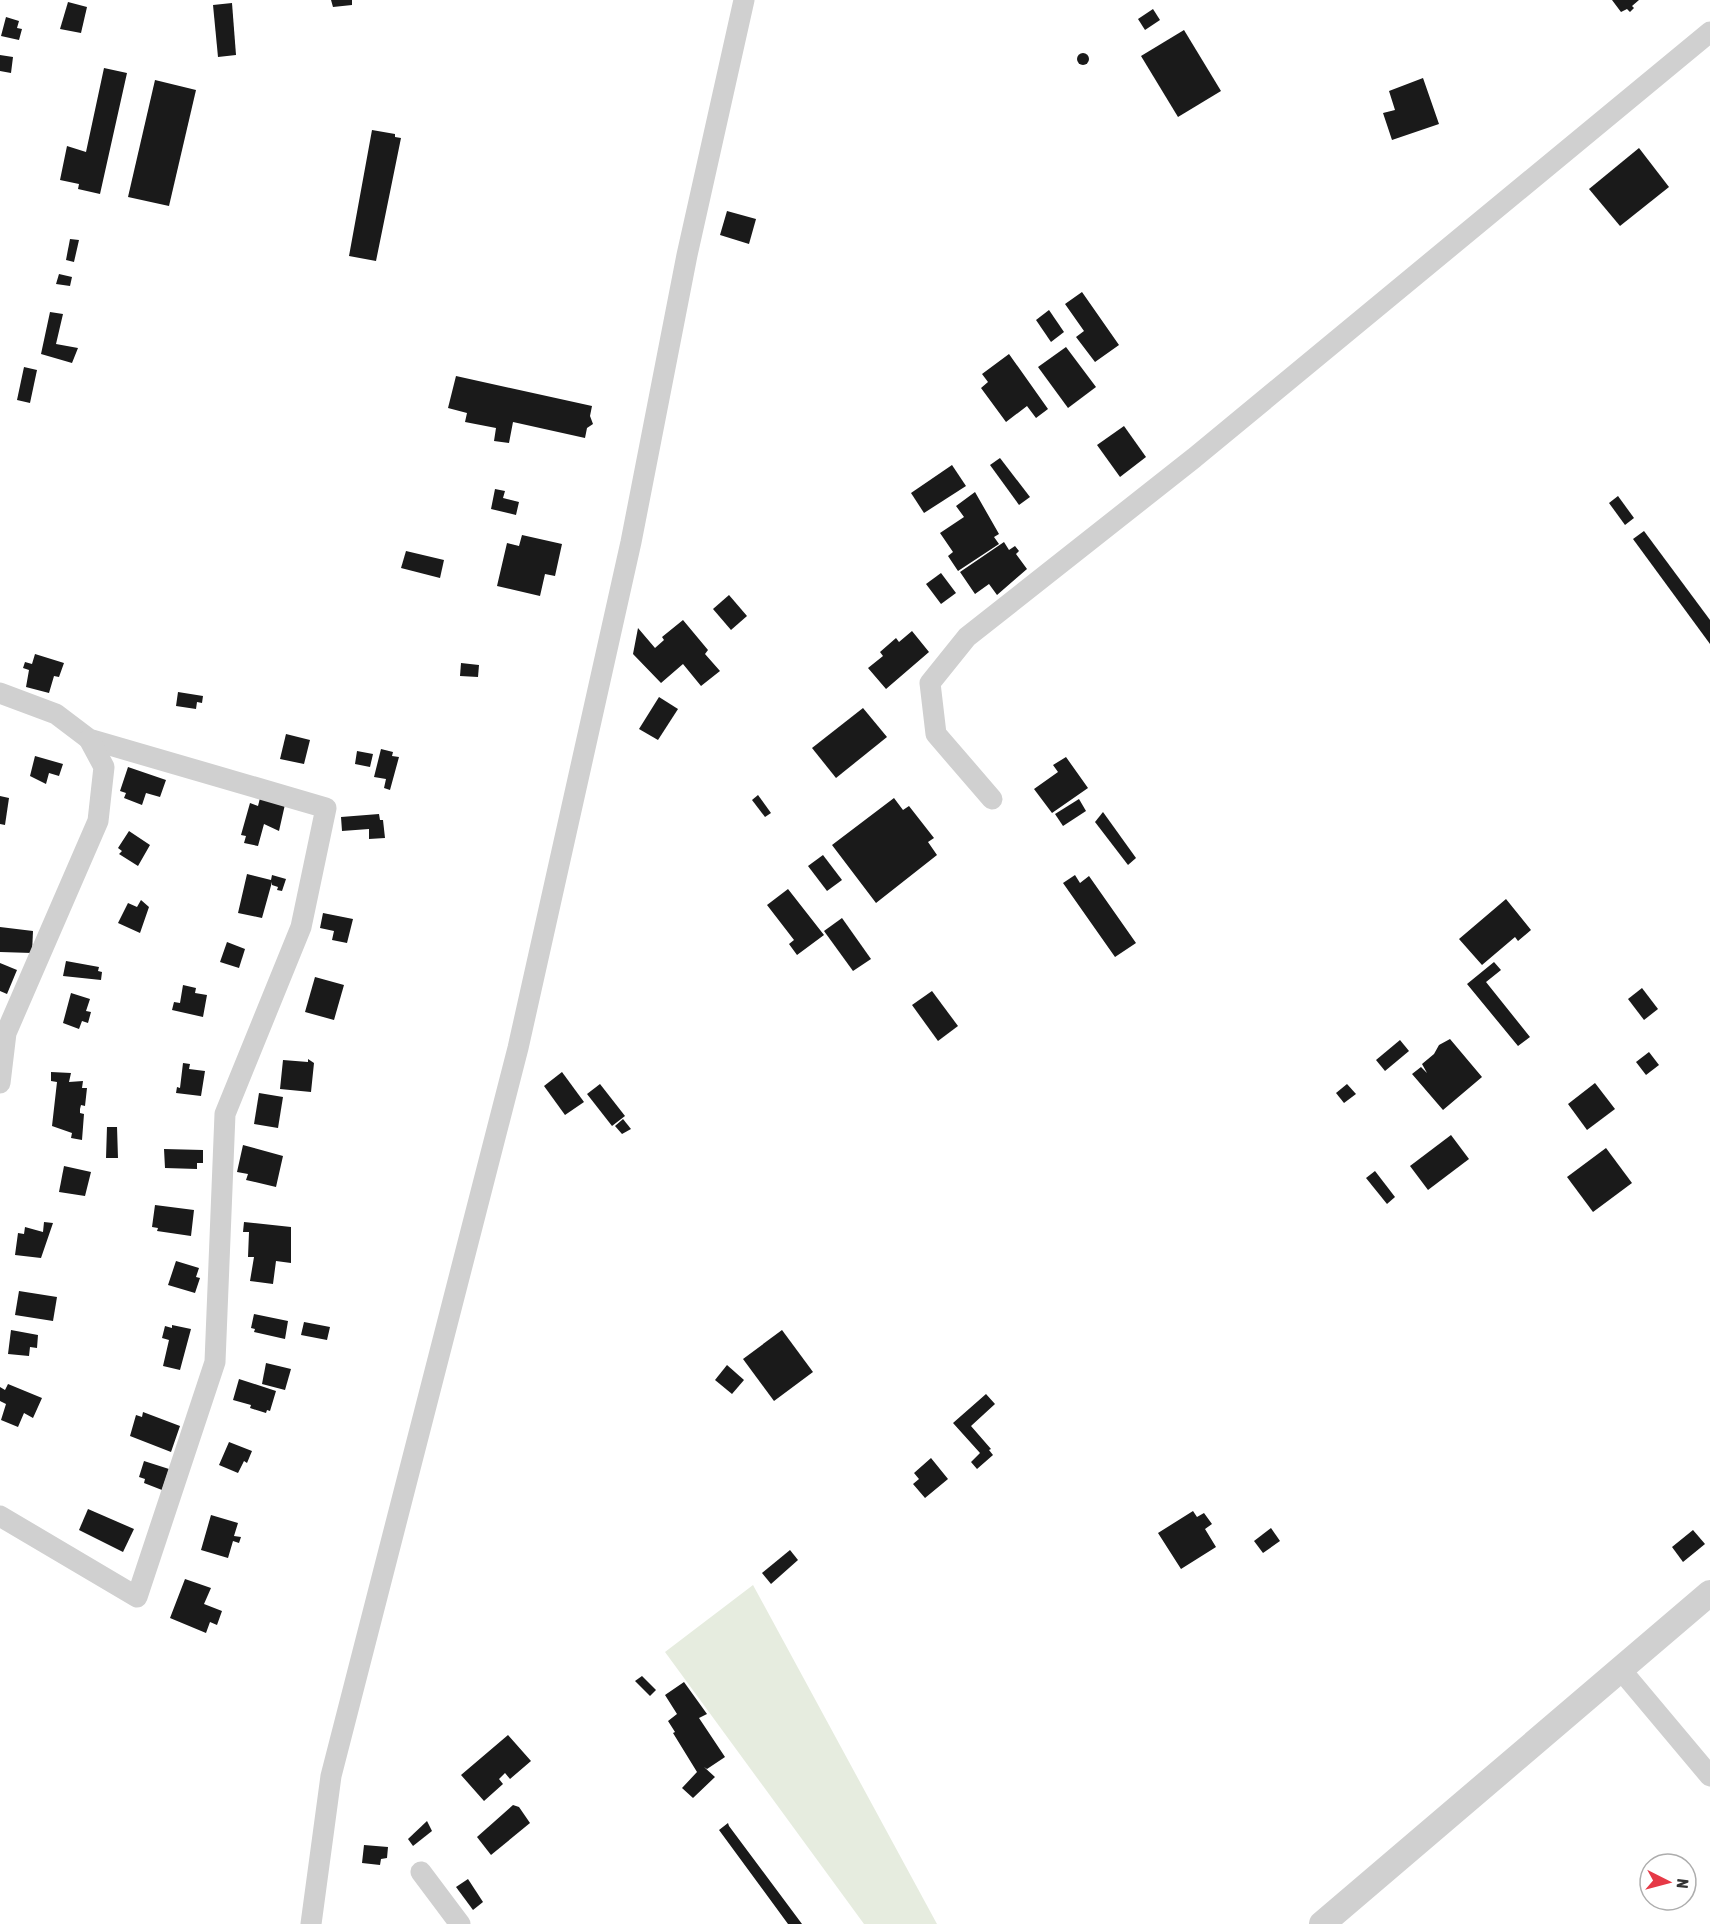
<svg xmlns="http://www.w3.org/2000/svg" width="1710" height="1924" viewBox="0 0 1710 1924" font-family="'Asap Condensed',sans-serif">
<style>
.green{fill:#e6ecdf}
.building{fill:#1a1a1a}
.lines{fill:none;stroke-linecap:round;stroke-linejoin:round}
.minor{stroke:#d0d0d0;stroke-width:21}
.tertiary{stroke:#d0d0d0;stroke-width:26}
</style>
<rect width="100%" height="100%" fill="#fff"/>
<polygon class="green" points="753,1585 937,1924 864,1924 665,1652"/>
<g class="building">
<polygon points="331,0 352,0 352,5 333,7"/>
<polygon points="1612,0 1639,0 1632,6 1634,8 1630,12 1627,9 1621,12"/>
<polygon points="68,2 87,7 81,33 60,29"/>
<polygon points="232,3 236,55 218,57 213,5"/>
<polygon points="1153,9 1160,20 1145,30 1138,19"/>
<polygon points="6,17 19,21 17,28 22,29 19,40 1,36"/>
<polygon points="1184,30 1221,91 1178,117 1141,56"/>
<circle cx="1083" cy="59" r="6"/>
<polygon points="0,55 13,57 11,73 0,71"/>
<polygon points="104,68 127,73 100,194 78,189 79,184 60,180 67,146 86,152"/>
<polygon points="1423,78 1439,124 1392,140 1383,113 1395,110 1389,91"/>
<polygon points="155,80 196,90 169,206 128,197"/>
<polygon points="372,130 395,134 395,137 401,138 376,261 349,256"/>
<polygon points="1639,148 1669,187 1620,226 1589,189"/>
<polygon points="727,211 756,219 749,244 720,235"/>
<polygon points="70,239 79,240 74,262 66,260"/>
<polygon points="59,274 72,277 70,286 56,284"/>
<polygon points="1082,292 1119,345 1095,362 1076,337 1084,331 1065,304"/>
<polygon points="1049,310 1064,332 1051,342 1036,320"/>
<polygon points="50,312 63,314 56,344 78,348 72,363 41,354"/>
<polygon points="1066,347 1096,387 1068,408 1038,367"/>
<polygon points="1009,354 1048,409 1036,418 1027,406 1006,422 981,388 988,382 982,374"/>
<polygon points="24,367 37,370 30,403 17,400"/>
<polygon points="456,376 592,406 590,416 593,424 587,428 585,438 513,422 509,443 494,441 496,428 465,422 467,413 448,408"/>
<polygon points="1124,426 1146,457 1120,477 1097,445"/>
<polygon points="1000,458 1030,497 1019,505 990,465"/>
<polygon points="952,465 966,486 924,513 911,493"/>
<polygon points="495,489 505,491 503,498 519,502 516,515 491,509"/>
<polygon points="975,492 999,534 994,537 999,544 958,571 948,556 953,552 940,533 964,517 956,506"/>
<polygon points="1618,496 1634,518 1625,525 1609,503"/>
<polygon points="1644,531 1710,620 1710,644 1633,539"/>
<polygon points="522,535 562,544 555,576 545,574 540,596 497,586 507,543 519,546"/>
<polygon points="1004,542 1009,550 1015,546 1019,551 1016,554 1027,569 997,595 989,584 975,594 960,572"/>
<polygon points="406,551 444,560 440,578 401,568"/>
<polygon points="941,573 956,593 941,604 926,584"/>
<polygon points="729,595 747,616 731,630 713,609"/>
<polygon points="683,620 708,650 705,654 720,671 701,686 683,664 661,683 633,654 638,628 655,648 664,640 662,637"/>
<polygon points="912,631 929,652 886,689 868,668 883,656 880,652 896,638 899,642"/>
<polygon points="35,654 64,663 59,677 54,676 49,693 26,687 29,670 23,668 25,662 32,664"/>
<polygon points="461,663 479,665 478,677 460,676"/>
<polygon points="178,692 203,696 202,703 197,702 196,709 176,706"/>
<polygon points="659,697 678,709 658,740 639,729"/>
<polygon points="863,708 887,737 836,778 812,748"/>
<polygon points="286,734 310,740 304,764 280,759"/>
<polygon points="381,749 393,752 392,756 399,757 390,790 384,788 386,779 374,777"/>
<polygon points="357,751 373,754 370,767 355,764"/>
<polygon points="35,756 63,764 59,776 49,773 46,784 30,776"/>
<polygon points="1066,757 1088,788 1052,813 1034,789 1058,772 1053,765"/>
<polygon points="128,767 166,780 160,797 146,793 142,805 124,798 126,793 120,791"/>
<polygon points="261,794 286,800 279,831 264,824 258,846 244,843 246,836 241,835 250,803 258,806"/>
<polygon points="758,795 771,813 765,817 752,800"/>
<polygon points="0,796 9,798 5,825 0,824"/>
<polygon points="894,798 903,810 909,806 934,838 928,842 937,855 876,903 832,845"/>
<polygon points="1079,799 1086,811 1063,826 1055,814"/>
<polygon points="1103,812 1136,858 1128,865 1095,822"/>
<polygon points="379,814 380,820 383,820 385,838 369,839 369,829 342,831 341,817"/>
<polygon points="129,831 150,845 138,866 119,854 122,851 118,848"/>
<polygon points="823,855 842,880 827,891 808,866"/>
<polygon points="247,874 271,880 272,875 286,879 282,891 277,890 278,887 272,885 272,882 262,918 238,913"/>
<polygon points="1075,875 1080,883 1089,876 1136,943 1115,957 1063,883"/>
<polygon points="788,889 824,935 797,955 789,944 794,940 767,905"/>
<polygon points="1506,899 1531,930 1518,941 1515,937 1482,965 1459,939"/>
<polygon points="141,900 149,907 140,933 118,923 128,903 137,907"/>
<polygon points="323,913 353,919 347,943 332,940 334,931 320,928"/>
<polygon points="842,918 871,959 853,971 824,931"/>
<polygon points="0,927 33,931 32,953 0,952"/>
<polygon points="227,942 245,949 239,968 220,962"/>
<polygon points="66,961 99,967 98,971 102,972 101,980 63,976"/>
<polygon points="1494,962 1501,970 1486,982 1530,1037 1518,1046 1467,984"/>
<polygon points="0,963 17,970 7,994 0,991"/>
<polygon points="315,977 344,985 334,1020 305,1012"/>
<polygon points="183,985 196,988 195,993 207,995 203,1017 172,1010 174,1002 180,1003"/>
<polygon points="1642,988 1658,1009 1644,1020 1628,999"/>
<polygon points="932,991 958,1026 938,1041 912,1005"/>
<polygon points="71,993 90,999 86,1011 91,1012 88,1023 82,1021 79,1029 63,1023"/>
<polygon points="1450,1039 1482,1077 1443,1110 1412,1074 1421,1067 1427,1073 1422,1064 1434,1054 1439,1045"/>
<polygon points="1400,1040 1409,1051 1385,1071 1376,1060"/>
<polygon points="1649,1052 1659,1065 1646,1075 1636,1062"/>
<polygon points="308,1059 314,1063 311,1092 280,1089 283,1060 308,1062"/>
<polygon points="183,1063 190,1064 189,1069 205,1071 201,1096 176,1093 177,1087 180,1088"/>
<polygon points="51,1072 71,1073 69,1082 83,1081 82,1088 87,1088 85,1106 81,1105 80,1109 80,1113 84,1114 82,1140 71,1138 72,1133 52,1126 57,1082 51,1081"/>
<polygon points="562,1072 584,1102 565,1115 544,1086"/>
<polygon points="1595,1083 1615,1109 1587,1130 1568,1104"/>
<polygon points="600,1084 625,1116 612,1126 587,1094"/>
<polygon points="1347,1084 1356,1094 1344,1103 1336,1093"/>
<polygon points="259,1093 283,1097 278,1128 254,1124"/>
<polygon points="623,1119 631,1129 622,1134 615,1126"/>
<polygon points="107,1127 117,1127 118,1158 106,1158"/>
<polygon points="1451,1135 1469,1159 1428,1190 1410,1166"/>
<polygon points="243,1145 283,1156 276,1187 246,1180 248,1174 237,1172"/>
<polygon points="1606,1148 1632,1183 1593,1212 1567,1177"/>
<polygon points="164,1149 203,1150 203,1163 197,1163 197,1169 165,1168"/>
<polygon points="64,1166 91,1172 85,1196 59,1192"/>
<polygon points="1375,1171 1395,1197 1387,1204 1366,1178"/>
<polygon points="155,1205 194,1210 191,1236 157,1231 158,1228 152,1227"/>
<polygon points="44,1222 53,1223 41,1258 15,1255 18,1233 24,1234 25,1227 43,1232"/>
<polygon points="244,1222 291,1227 291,1263 276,1261 273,1284 250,1281 254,1257 248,1257 249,1232 243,1232"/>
<polygon points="176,1261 199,1268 196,1277 200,1278 195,1293 168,1285"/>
<polygon points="19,1291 57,1297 53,1321 15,1315"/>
<polygon points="254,1314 288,1321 285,1339 254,1332 255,1329 251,1328"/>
<polygon points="304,1322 330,1327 327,1340 301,1335"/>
<polygon points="172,1325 191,1329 180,1370 163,1366 169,1340 162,1338 165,1326 172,1328"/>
<polygon points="11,1330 38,1335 37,1348 30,1347 29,1356 8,1354"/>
<polygon points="782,1330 813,1372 774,1401 743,1359"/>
<polygon points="266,1363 291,1369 285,1390 262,1384"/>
<polygon points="727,1365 744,1380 732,1394 715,1380"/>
<polygon points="239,1379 276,1391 270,1411 267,1410 266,1413 250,1408 251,1405 233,1400"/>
<polygon points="8,1384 42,1398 33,1418 24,1413 18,1427 1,1420 6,1404 0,1401 0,1387 5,1390"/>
<polygon points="986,1394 995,1404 971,1426 991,1449 989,1450 993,1455 977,1469 971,1462 980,1453 953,1423"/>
<polygon points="143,1412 180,1426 171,1452 130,1436 136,1415 142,1417"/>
<polygon points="229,1442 252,1451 247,1463 244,1461 238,1473 219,1465"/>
<polygon points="931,1458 948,1479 925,1498 913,1484 919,1479 914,1473"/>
<polygon points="144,1461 169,1469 162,1490 144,1483 145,1479 139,1477"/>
<polygon points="88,1509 134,1529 123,1552 79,1530"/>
<polygon points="1193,1511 1197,1517 1204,1513 1212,1524 1205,1529 1216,1547 1181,1569 1158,1533"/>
<polygon points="211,1515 238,1523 234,1536 241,1537 239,1543 233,1541 228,1558 201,1550"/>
<polygon points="1271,1528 1280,1541 1263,1553 1254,1541"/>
<polygon points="1693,1530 1705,1544 1683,1562 1672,1547"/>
<polygon points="790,1550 798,1560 771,1584 762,1573"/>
<polygon points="185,1579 211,1588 204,1604 222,1611 217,1625 210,1622 206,1633 170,1618"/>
<polygon points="642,1676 656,1690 650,1696 635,1681"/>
<polygon points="684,1682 707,1714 699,1718 725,1757 707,1769 704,1767 715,1777 693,1798 682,1788 697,1772 673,1733 675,1732 668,1721 677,1714 665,1695"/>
<polygon points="508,1735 531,1761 510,1779 505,1773 499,1779 503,1784 484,1801 461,1775"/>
<polygon points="513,1805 519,1807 530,1823 491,1855 477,1837"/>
<polygon points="427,1821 432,1831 413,1846 408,1839"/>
<polygon points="728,1823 729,1826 802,1924 788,1924 719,1830"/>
<polygon points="364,1845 388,1847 387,1858 381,1859 380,1865 362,1863"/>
<polygon points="468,1879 483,1902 473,1910 456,1887"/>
</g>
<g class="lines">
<g class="minor">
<polyline points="0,693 56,714 89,739 326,808 301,927 225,1114 215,1362 137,1597 0,1516"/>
<polyline points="992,799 936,734 930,683 967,637 1194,458 1710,32"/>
<polyline points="0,1083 6,1033 98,821 104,767 89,739"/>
<polyline points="1621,1670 1710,1776"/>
<polyline points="421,1872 460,1924"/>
<polyline points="311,1924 331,1776 518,1048 631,542 687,255 744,0"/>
</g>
<polyline class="tertiary" points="1322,1924 1710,1593"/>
</g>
<g transform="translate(1668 1882) rotate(96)"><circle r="28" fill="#ffffff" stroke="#adadad" stroke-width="1.5"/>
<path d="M0-4.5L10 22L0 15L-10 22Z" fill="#e63946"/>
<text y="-9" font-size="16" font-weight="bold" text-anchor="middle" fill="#333333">N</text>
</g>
</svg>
